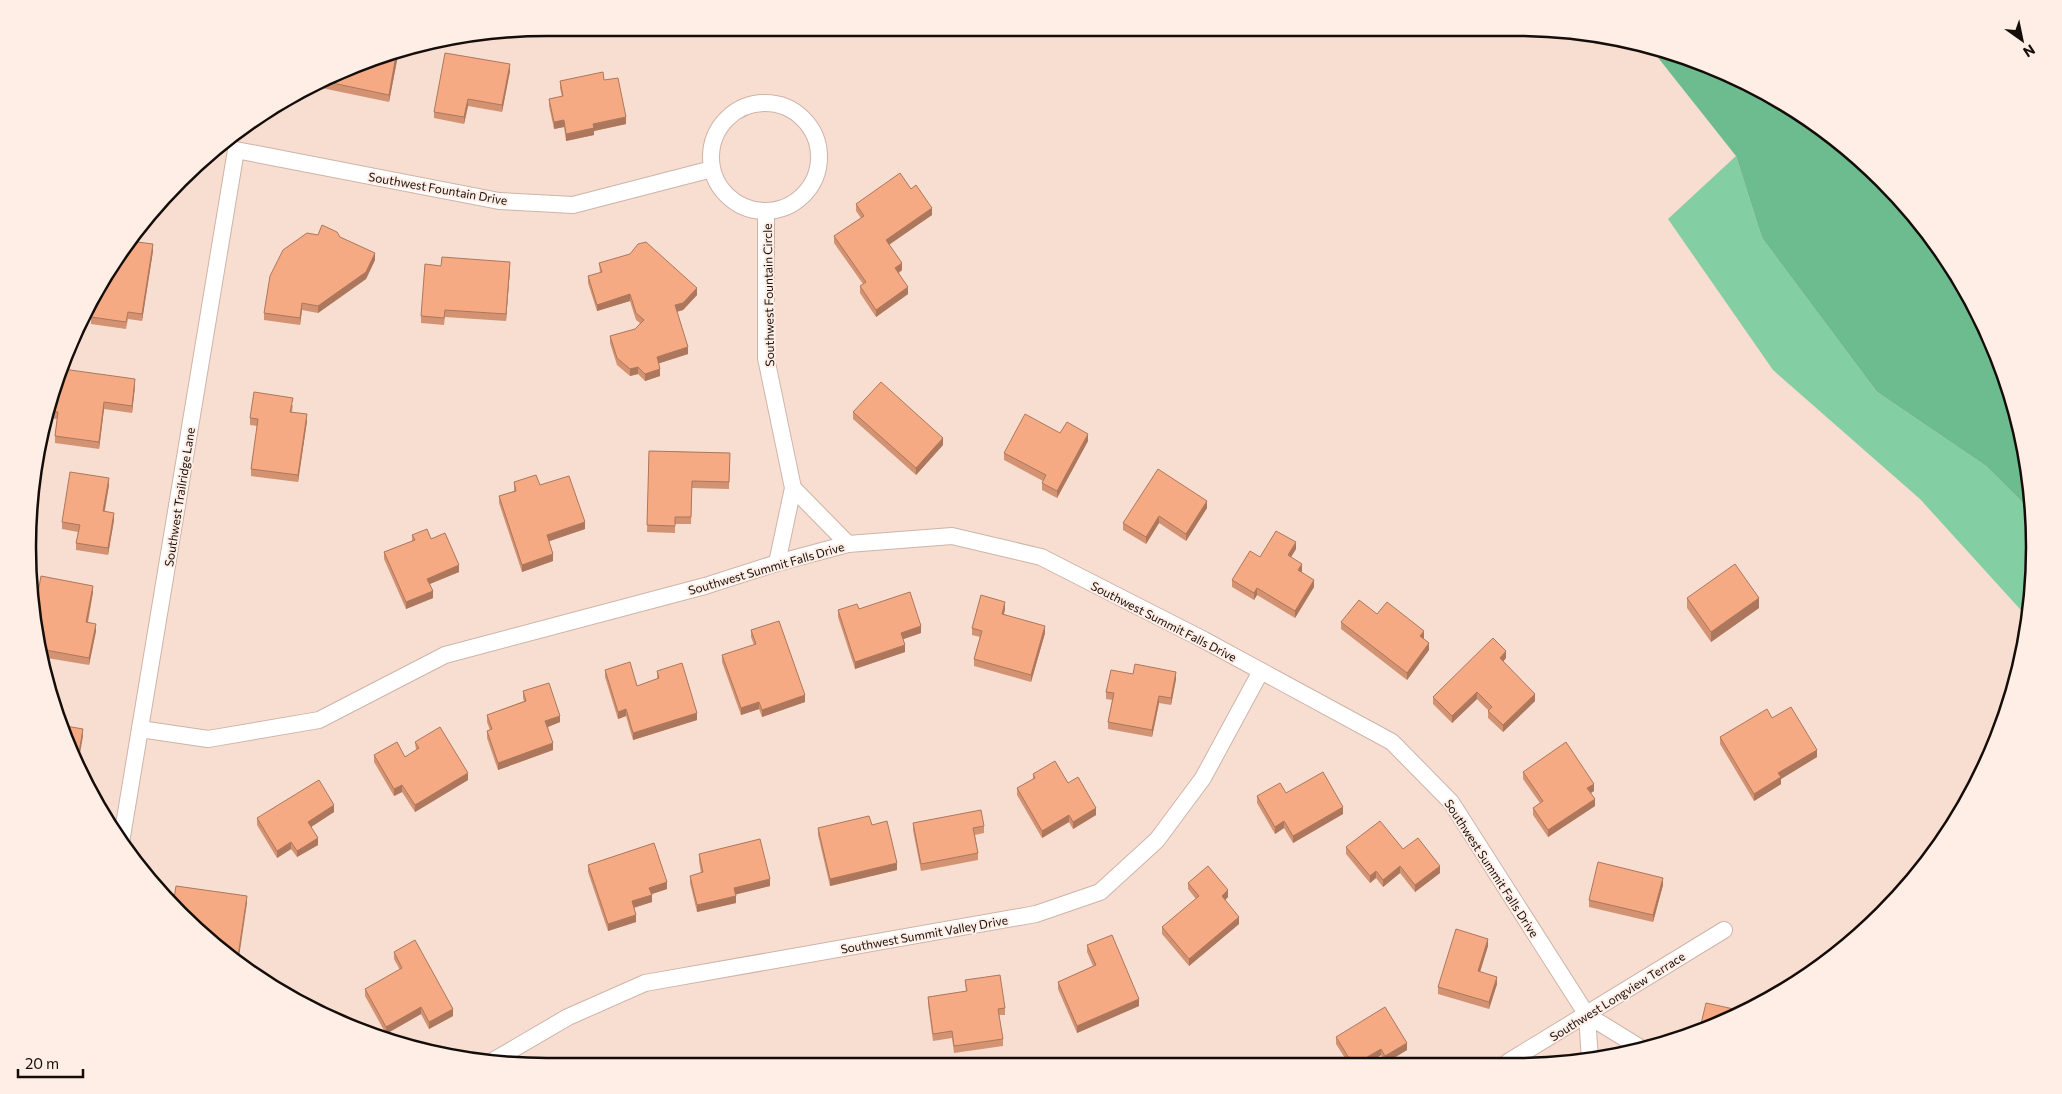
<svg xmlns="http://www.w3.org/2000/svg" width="2062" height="1094" viewBox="0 0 2062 1094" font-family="Commissioner,sans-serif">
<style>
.green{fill:#83cea2}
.forest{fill:#6dbc8f}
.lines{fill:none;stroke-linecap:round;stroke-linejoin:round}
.minor-casing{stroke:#cdb4a8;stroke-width:18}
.minor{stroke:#fff;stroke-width:16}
.wall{fill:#d39272}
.shaded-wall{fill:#ac775c}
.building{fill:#f5aa84;stroke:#ac775c}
.labels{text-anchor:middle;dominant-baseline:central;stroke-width:4;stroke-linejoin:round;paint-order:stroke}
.street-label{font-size:12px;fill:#150d09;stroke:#feeee6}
.rim{fill:none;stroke:#150d09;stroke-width:2.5}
</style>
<rect width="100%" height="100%" fill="#f8ded1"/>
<polygon class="green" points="1736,156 1762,238 1877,392 1986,466 2033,513 2029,619 1920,499 1773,370 1668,219"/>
<polygon class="forest" points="1648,45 1775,97 1857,156 1927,231 1981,317 2017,412 2033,513 1986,466 1877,392 1762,238 1736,156"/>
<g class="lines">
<g class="minor-casing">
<g id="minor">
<circle cx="765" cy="157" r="54"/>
<polyline points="766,211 766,358 793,488 777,563"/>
<polyline points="793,488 848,544"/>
<polyline points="140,729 208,739 319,720 445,655 705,586 777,563 848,544 952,536 1041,557 1204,640 1392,742 1451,802 1587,1015 1639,1047"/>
<polyline points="121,843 236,150 499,201 573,205 712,169"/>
<polyline points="1587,1015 1590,1060"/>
<polyline points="491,1062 568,1017 645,983 1036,914 1100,892 1157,840 1203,778 1261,671"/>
<polyline points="1508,1062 1724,930"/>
</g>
</g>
<use href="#minor" class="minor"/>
</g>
<g class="wall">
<polygon points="399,50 389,102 312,86 380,55"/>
<polygon points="510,71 502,112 468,106 464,124 434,118 434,112"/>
<polygon points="604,80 626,124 594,131 594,135 566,141 564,127 554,129 549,106 549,99 562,97 560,88 560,81"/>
<polygon points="911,189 932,215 889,244 902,270 899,273 908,294 876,317 860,293 860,286 863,284 834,243 834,236 861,218 856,211 856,204"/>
<polygon points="318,235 340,237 375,260 366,279 318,313 302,310 300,325 264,320 264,313"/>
<polygon points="153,251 142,321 128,319 126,329 91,324 91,317"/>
<polygon points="599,263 697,295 683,310 677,312 688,354 659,363 660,376 645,381 638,374 630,376 617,365 610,343 610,336 635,329 640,323 636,320 630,301 597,311 588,283 588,276 600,273"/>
<polygon points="441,266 510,269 506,321 445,317 444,325 421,323 421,316"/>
<polygon points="135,386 132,413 104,409 99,449 55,443 55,436 57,419 48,418 48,411 60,393"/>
<polygon points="293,405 292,412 307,421 298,482 251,476 251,469 257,426 250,425 250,418"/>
<polygon points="853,412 943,445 916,475 853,419"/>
<polygon points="1060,433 1088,441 1057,498 1042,490 1042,483 1043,481 1004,460 1004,453"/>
<polygon points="649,451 730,453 729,489 692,488 691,524 675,524 675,533 647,532"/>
<polygon points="514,482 540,485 585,529 549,541 553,561 522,572 499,503 499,496 514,491"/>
<polygon points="109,485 105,511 114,520 108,555 76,550 76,543 78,532 62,529 62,522"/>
<polygon points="1207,508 1186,541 1159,523 1146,544 1123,530 1123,523"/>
<polygon points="412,535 431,539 459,572 430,584 433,598 406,609 384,559 384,552 412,541"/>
<polygon points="1296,549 1291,557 1302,571 1301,572 1314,587 1295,618 1257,595 1254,600 1232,587 1232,580 1260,557"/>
<polygon points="93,592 88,623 96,631 89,665 41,657 34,615"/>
<polygon points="1687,598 1759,608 1711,642 1687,608"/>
<polygon points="859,609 921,633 903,639 905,652 855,669 838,617 838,610"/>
<polygon points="1005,609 1004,614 1045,633 1031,682 974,666 974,659 980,637 972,635 972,628"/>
<polygon points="1377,614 1424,638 1424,639 1429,650 1407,680 1341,629 1341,622"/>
<polygon points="751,630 805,702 762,717 759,709 741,715 722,662 722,655 754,645 751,637"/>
<polygon points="1506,658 1503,662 1535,701 1503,732 1488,718 1488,710 1477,699 1452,723 1433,704 1433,697"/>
<polygon points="605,670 637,686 657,679 657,671 697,720 633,740 626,716 618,719 605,677"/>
<polygon points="1133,674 1176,679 1171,705 1159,703 1152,737 1108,729 1108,722 1112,700 1106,699 1106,692"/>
<polygon points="523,691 560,722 548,727 553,750 498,770 487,738 487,731 490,730 487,722 487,715 524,701 523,698"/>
<polygon points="1772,718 1817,757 1781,779 1781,784 1754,801 1720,744 1720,737"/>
<polygon points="415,742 468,780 415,812 402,792 394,796 374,762 374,755 405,757 416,750"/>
<polygon points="1523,772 1594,791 1591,793 1595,806 1548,837 1533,815 1533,808 1540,803 1523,779"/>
<polygon points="1033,774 1068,783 1096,815 1073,829 1069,822 1042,838 1017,795 1017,788 1033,779"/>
<polygon points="1286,793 1343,814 1293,843 1284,828 1275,834 1257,803 1257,796"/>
<polygon points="334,812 311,827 318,845 297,857 291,849 277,858 257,825 257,818"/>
<polygon points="913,823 984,826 984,833 975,835 978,853 978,860 921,871 913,830"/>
<polygon points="872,825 897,870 830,886 818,835 818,828"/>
<polygon points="1346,847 1403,849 1440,873 1415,892 1400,873 1383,887 1376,878 1370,883 1346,854"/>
<polygon points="699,854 770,886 735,894 736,903 697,912 690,883 690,876 701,873 699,861"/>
<polygon points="588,865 667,889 652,894 652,902 634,908 636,922 608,931 588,872"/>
<polygon points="1188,883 1228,897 1225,900 1239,924 1189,966 1162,934 1162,927 1196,899 1188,889"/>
<polygon points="1663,885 1653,922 1589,907 1589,900"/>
<polygon points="1087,945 1139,1006 1077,1033 1058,989 1058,982 1093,966 1087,952"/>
<polygon points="1488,946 1480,972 1497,984 1489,1009 1438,994 1438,987"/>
<polygon points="394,952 453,1016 429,1029 421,1014 386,1034 365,996 365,989 400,970 394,959"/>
<polygon points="965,980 1005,1008 1005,1015 999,1015 1003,1039 1003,1046 954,1053 952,1038 933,1041 928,1004 928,997 966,992"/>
<polygon points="1701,1024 1714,1027 1701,1030"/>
<polygon points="1336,1037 1407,1050 1386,1063 1381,1055 1369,1063 1348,1063 1336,1044"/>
</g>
<g class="shaded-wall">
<polygon points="397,50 399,50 389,102 389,95"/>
<polygon points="510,64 510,71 502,112 502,105"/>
<polygon points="468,99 468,106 464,124 464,117"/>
<polygon points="626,117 626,124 594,131 594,135 566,141 566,134 593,124"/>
<polygon points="564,120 564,127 554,129 554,122"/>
<polygon points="932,208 932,215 886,247 886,240"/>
<polygon points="153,244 153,251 142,321 142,314"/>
<polygon points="375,253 375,260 366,279 318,313 318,306"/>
<polygon points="510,262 510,269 506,321 506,314"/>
<polygon points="902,263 902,270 895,275 895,268"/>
<polygon points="908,287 908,294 876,317 876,310"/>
<polygon points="697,288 697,295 683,310 675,312 675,305"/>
<polygon points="630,294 630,301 597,311 597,305"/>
<polygon points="302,303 302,310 300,325 300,318"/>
<polygon points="688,347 688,354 657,364 657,357"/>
<polygon points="638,367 638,374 630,376 630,369"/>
<polygon points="660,369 660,376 645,381 645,374"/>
<polygon points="135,379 135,386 132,413 132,406"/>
<polygon points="104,402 104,409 99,449 99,442"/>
<polygon points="307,414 307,421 298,482 298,475"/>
<polygon points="1088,434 1088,441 1057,498 1057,491"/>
<polygon points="943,438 943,445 916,475 916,468"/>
<polygon points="109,478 109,485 103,518 103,511"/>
<polygon points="1207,501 1207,508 1186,541 1186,534"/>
<polygon points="114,513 114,520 108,555 108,548"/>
<polygon points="1159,516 1159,523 1146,544 1146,537"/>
<polygon points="585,522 585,529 547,542 547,535"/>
<polygon points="1296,542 1296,549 1288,562 1288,555"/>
<polygon points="553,554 553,561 522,572 522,565"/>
<polygon points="1302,564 1302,571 1298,577 1298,570"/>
<polygon points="459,565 459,572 427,585 427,579"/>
<polygon points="1314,580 1314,587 1295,618 1295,611"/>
<polygon points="93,586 93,592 86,629 86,622"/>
<polygon points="1257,588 1257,595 1254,600 1254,593"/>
<polygon points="433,591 433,598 406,609 406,602"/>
<polygon points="1759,598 1759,608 1711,642 1711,632"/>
<polygon points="1005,602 1005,609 1002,620 1002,614"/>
<polygon points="96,624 96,631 89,665 89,658"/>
<polygon points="921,626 921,633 901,640 901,633"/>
<polygon points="1045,626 1045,633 1031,682 1031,675"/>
<polygon points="1424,631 1424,638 1420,643 1420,636"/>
<polygon points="1429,643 1429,650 1407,680 1407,673"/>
<polygon points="905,645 905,652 855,669 855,662"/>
<polygon points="1506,651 1506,658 1500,665 1500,658"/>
<polygon points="1176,672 1176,679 1171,705 1171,698"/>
<polygon points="1477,692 1477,699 1452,723 1452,716"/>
<polygon points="1535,694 1535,701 1503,732 1503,725"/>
<polygon points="805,695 805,702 762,717 762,710"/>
<polygon points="1159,696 1159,703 1152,737 1152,730"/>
<polygon points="759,702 759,709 741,715 741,708"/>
<polygon points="626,709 626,716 618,719 618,712"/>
<polygon points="697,713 697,720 633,740 633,733"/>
<polygon points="560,716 560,722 545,728 545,721"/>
<polygon points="83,729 83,736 78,765 77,764"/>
<polygon points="553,743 553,750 498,770 498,763"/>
<polygon points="1817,750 1817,757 1781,779 1781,784 1754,801 1754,794 1778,773"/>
<polygon points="468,773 468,780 415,812 415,805"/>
<polygon points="1594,784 1594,791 1587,795 1587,788"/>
<polygon points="402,785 402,792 394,796 394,789"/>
<polygon points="1595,799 1595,806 1548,837 1548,830"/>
<polygon points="334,805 334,812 308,829 308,822"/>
<polygon points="1343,807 1343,814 1293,843 1293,836"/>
<polygon points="1096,808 1096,815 1073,829 1073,822"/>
<polygon points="1069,815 1069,822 1042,838 1042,831"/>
<polygon points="1284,821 1284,828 1275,834 1275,827"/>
<polygon points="318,838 318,845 297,857 297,851"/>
<polygon points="291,842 291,849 277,858 277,851"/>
<polygon points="897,863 897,870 830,886 830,879"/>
<polygon points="1400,866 1400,873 1383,887 1383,880"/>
<polygon points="1440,866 1440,873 1415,892 1415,885"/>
<polygon points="1376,871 1376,878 1370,883 1370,876"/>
<polygon points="1663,878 1663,885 1653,922 1653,915"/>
<polygon points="770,879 770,886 734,895 734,888"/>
<polygon points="667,882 667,889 649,895 649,888"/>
<polygon points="1228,890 1228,897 1222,903 1222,896"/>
<polygon points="652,895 652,902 632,908 632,901"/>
<polygon points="247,896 247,903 238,964 237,963"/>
<polygon points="736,896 736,903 697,912 697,905"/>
<polygon points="636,915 636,922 608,931 608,924"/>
<polygon points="1239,917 1239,924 1189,966 1189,959"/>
<polygon points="1488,939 1488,946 1478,978 1478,971"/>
<polygon points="1497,977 1497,984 1489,1009 1489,1002"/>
<polygon points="1139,999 1139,1006 1077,1033 1077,1026"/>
<polygon points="421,1007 421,1014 386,1034 386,1027"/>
<polygon points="453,1009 453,1016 429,1029 429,1022"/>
<polygon points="1407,1043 1407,1050 1385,1063 1385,1056"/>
<polygon points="1381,1049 1381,1055 1369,1063 1357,1063"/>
</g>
<g class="building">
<polygon points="397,50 389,95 323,81 380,55"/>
<polygon points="445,53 510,64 502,105 468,99 464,117 434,112"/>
<polygon points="603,72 604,80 618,78 626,117 593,124 594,128 566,134 564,120 554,122 549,99 563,96 560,81"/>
<polygon points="900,173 911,189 916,185 932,208 886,240 902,263 895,268 908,287 876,310 860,286 866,282 834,236 864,216 856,204"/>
<polygon points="322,225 337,232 340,237 375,253 366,272 318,306 302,303 300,318 264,313 270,276 283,250 307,233 318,235"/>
<polygon points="129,241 153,244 142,314 128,312 126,322 91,317 94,297 115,259"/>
<polygon points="646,242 697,288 683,303 675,305 688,347 657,357 660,369 645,374 638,367 630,369 617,358 610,336 635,329 644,320 636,313 630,294 597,305 588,276 602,272 599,263 630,254 638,244"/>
<polygon points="442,257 510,262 506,314 445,310 444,318 421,316 425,264 441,266"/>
<polygon points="63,369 135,379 132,406 104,402 99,442 55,436 58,412 48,411 49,401 52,392 60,393"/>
<polygon points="881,382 943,438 916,468 853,412"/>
<polygon points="254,392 293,398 290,412 307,414 298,475 251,469 258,419 250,418"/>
<polygon points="1025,414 1060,433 1067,422 1088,434 1057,491 1042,483 1046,475 1004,453"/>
<polygon points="649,451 730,453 729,482 692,481 691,517 675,517 675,526 647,525"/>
<polygon points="1158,469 1207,501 1186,534 1159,516 1146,537 1123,523"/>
<polygon points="70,472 109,478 103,511 114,513 108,548 76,543 80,525 62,522"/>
<polygon points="536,475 540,485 569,476 585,522 547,535 553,554 522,565 499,496 516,491 514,482"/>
<polygon points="427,529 431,539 445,533 459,565 427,579 433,591 406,602 384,552 415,540 412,535"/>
<polygon points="1276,531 1296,542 1288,555 1302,564 1298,570 1314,580 1295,611 1257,588 1254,593 1232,580 1250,551 1260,557"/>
<polygon points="1735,564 1759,598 1711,632 1687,598"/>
<polygon points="41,576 93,586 86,622 96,624 89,658 40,649 34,615"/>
<polygon points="910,592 921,626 901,633 905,645 855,662 838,610 857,604 859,609"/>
<polygon points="981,595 1005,602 1002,614 1045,626 1031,675 974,659 982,631 972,628"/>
<polygon points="1359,600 1377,614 1387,602 1424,631 1420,636 1429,643 1407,673 1341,622"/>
<polygon points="779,621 805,695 762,710 759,702 741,708 722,655 756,644 751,630"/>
<polygon points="1493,638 1506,651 1500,658 1535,694 1503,725 1488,711 1492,707 1477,692 1452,716 1433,697"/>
<polygon points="630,662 637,686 659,678 657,671 682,663 697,713 633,733 626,709 618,712 605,670"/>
<polygon points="1135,664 1176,672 1171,698 1159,696 1152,730 1108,722 1114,693 1106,692 1111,670 1133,674"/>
<polygon points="549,683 560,716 545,721 553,743 498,763 487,731 492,729 487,715 526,701 523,691"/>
<polygon points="1791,707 1817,750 1778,773 1781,777 1754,794 1720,737 1767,709 1772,718"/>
<polygon points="60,725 83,729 77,764 67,746"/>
<polygon points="440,727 468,773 415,805 402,785 394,789 374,755 397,742 405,757 419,748 415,742"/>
<polygon points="1566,742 1594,784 1587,788 1595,799 1548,830 1533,808 1543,801 1523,772"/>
<polygon points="1055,761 1068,783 1078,777 1096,808 1073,822 1069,815 1042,831 1017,788 1035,778 1033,774"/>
<polygon points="1323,772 1343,807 1293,836 1284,821 1275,827 1257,796 1280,783 1286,793"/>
<polygon points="319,780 334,805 308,822 318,838 297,851 291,842 277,851 257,818"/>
<polygon points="981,810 984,826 973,828 978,853 921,864 913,823"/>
<polygon points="869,816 872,825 887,821 897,863 830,879 818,828"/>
<polygon points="1380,821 1403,849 1418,838 1440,866 1415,885 1400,866 1383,880 1376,871 1370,876 1346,847"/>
<polygon points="760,839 770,879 734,888 736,896 697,905 690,876 703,872 699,854"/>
<polygon points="654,843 667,882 649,888 652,895 632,901 636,915 608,924 588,865"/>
<polygon points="1598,862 1663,878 1653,915 1589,900"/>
<polygon points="1208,866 1228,890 1222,896 1239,917 1189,959 1162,927 1199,896 1188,883"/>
<polygon points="176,886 247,896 237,963 231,959 188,919 188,916 184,915 173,905"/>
<polygon points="1456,929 1488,939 1478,971 1497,977 1489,1002 1438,987"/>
<polygon points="1112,935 1139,999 1077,1026 1058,982 1096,965 1087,945"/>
<polygon points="415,940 453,1009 429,1022 421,1007 386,1027 365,989 402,968 394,952"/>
<polygon points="1000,975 1005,1008 998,1009 1003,1039 954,1046 952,1031 933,1034 928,997 967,991 965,980"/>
<polygon points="1706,1003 1743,1011 1714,1027 1701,1024"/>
<polygon points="1385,1007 1407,1043 1385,1056 1381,1049 1357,1063 1352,1063 1336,1037"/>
</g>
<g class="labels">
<g class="street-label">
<text transform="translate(438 188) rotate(10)">Southwest Fountain Drive</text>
<text transform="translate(768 295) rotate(-91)">Southwest Fountain Circle</text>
<text transform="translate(179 497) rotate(-81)">Southwest Trailridge Lane</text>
<text transform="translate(766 568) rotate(-16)">Southwest Summit Falls Drive</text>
<text transform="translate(1164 621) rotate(27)">Southwest Summit Falls Drive</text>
<text transform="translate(1492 868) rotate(57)">Southwest Summit Falls Drive</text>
<text transform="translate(924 934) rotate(-10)">Southwest Summit Valley Drive</text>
<text transform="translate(1617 996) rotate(-32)">Southwest Longview Terrace</text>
</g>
</g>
<path d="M0 0H2062V1094H0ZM547 36H1515A511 511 0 0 1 2026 547V547A511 511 0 0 1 1515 1058H547A511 511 0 0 1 36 547V547A511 511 0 0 1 547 36Z" fill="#feeee6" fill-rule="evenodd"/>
<path class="rim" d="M547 36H1515A511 511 0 0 1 2026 547V547A511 511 0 0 1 1515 1058H547A511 511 0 0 1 36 547V547A511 511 0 0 1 547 36Z"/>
<g transform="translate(2022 40) rotate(147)" stroke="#feeee6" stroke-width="4" paint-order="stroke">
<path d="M0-4L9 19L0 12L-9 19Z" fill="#150d09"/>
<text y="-8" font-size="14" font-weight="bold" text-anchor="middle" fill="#150d09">N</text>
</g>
<path d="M18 1069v8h65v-8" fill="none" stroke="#150d09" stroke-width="2.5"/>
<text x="25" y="1069" font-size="15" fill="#150d09" stroke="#feeee6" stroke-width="4" paint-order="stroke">20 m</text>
</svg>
